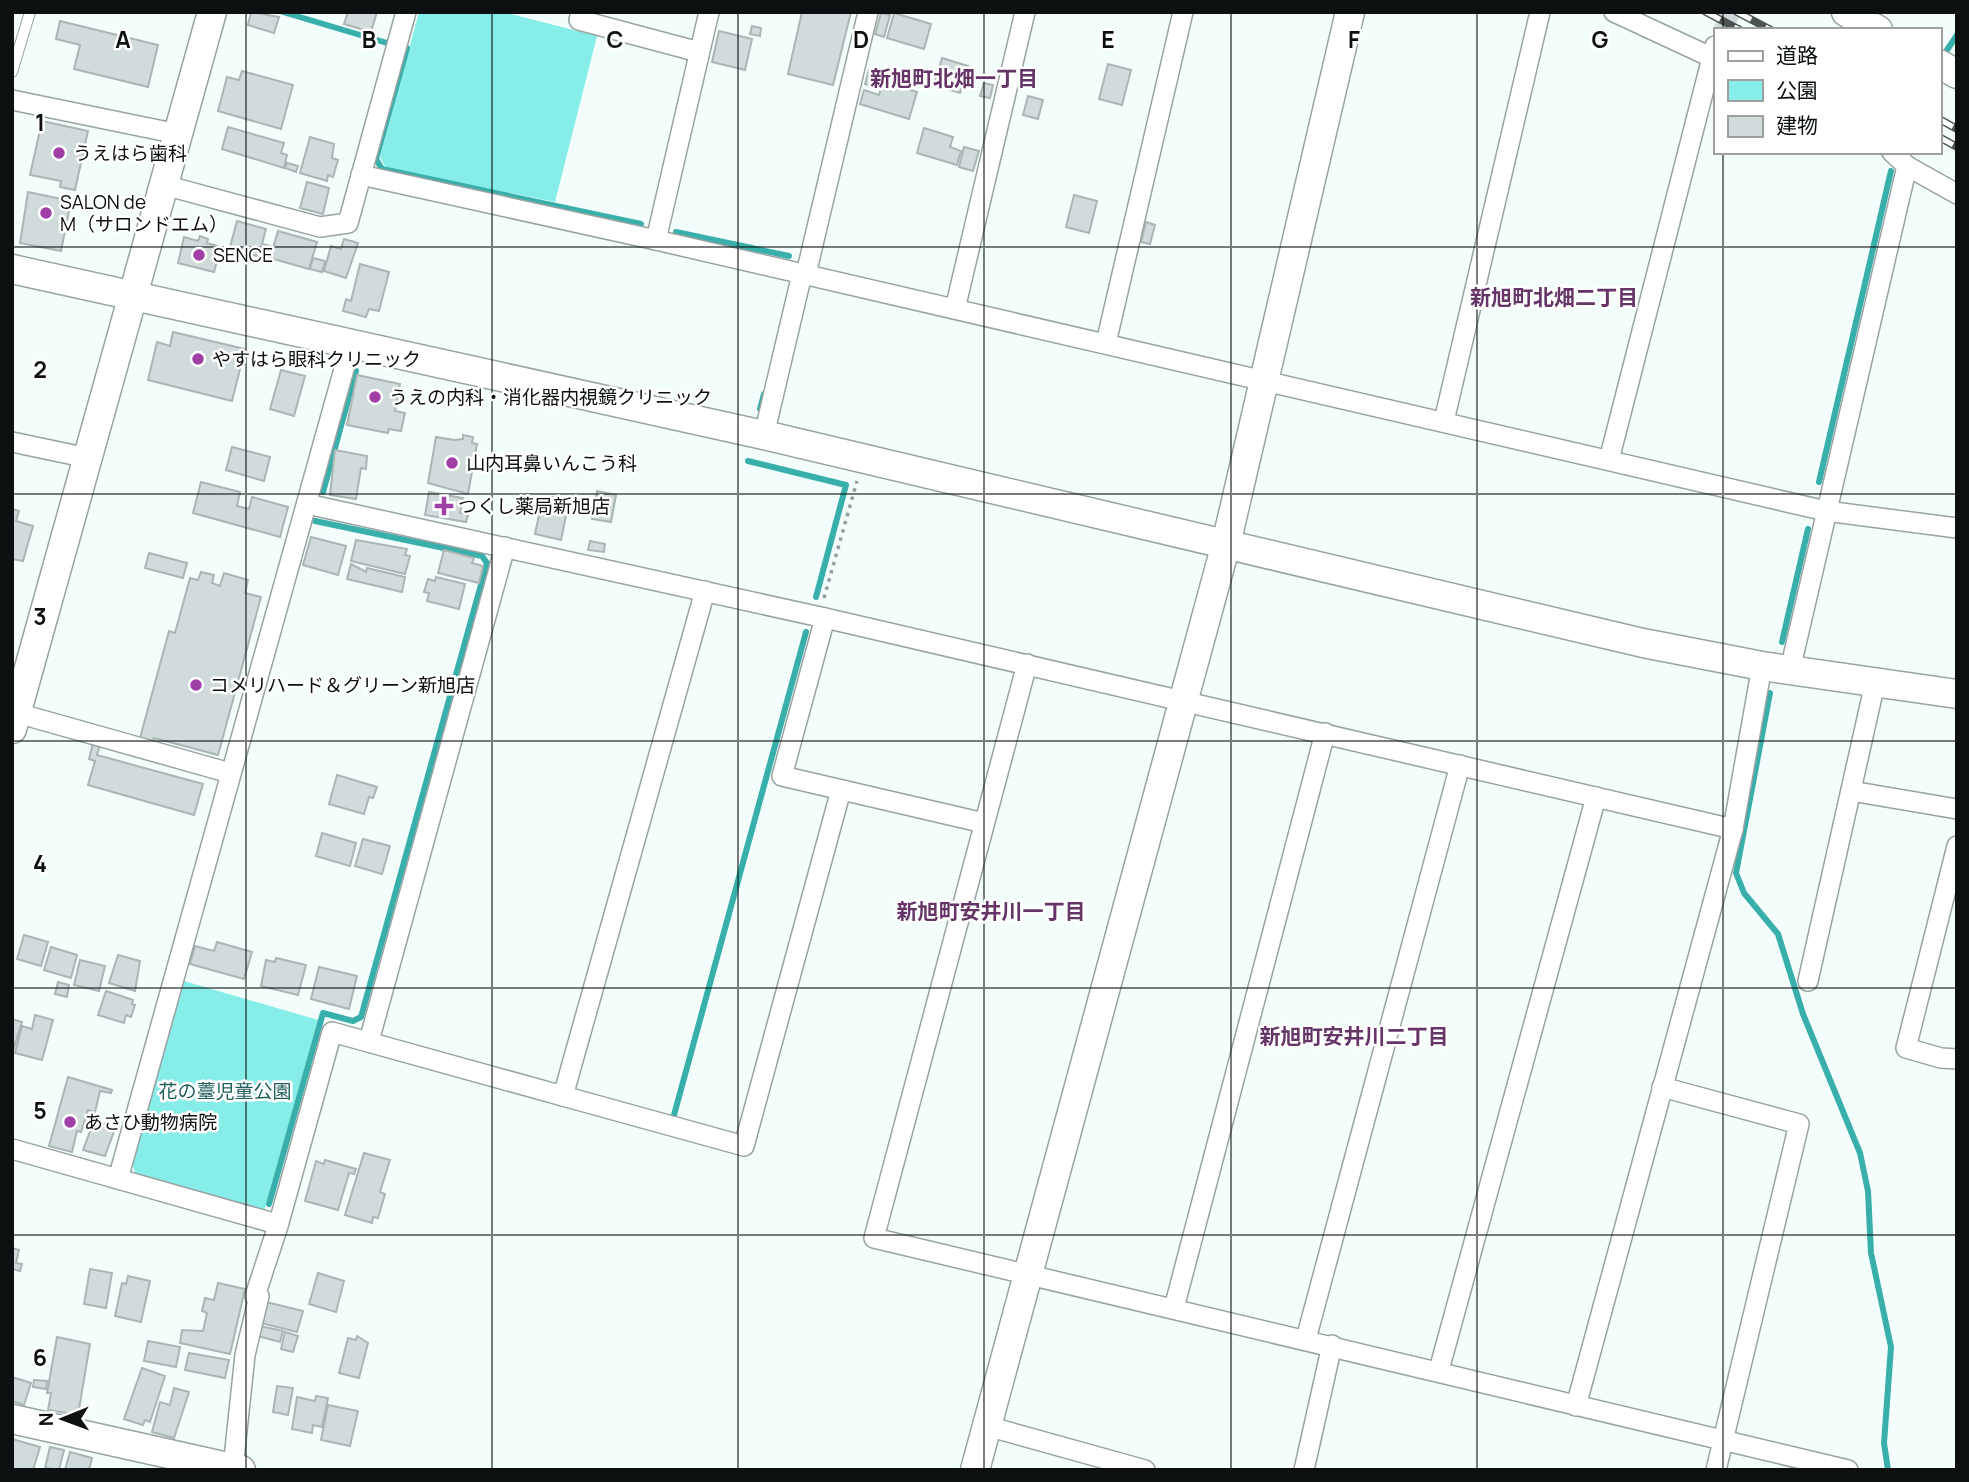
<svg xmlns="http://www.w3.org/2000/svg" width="1969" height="1482" viewBox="0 0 1969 1482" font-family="Manrope,'Noto Sans JP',sans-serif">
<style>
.green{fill:#86ede8}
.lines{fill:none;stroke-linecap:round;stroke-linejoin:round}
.stream{stroke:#38afaa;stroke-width:6}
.building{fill:#d1dbdb;stroke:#abb5b4;stroke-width:2}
.street-tunnel{stroke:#d0d9d9;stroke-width:19;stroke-dasharray:19 10;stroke-linecap:butt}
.lane-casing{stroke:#99a3a2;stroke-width:12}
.street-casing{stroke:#99a3a2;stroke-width:22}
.secondary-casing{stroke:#99a3a2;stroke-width:31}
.path{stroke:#979f9e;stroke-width:3.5;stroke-dasharray:3.5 5;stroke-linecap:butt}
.lane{stroke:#fff;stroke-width:10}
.street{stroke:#fff;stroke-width:19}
.secondary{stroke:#fff;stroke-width:28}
.rail-casing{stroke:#4e5454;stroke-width:8}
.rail{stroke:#fff;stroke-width:5;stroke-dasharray:16;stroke-linecap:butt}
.grid{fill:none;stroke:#0c1010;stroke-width:2;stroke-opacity:0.55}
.poi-dot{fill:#a03fa6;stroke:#fff;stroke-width:2.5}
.labels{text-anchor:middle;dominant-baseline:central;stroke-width:5;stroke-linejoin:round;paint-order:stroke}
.poi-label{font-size:19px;fill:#0c1010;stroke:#fff;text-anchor:start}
.park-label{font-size:19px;fill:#1f5e5b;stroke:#fff}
.neighbourhood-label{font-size:21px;font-weight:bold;fill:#653567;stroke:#fff}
.grid-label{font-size:23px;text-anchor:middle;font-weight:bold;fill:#0c1010;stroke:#fff;stroke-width:5;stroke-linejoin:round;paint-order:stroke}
</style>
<rect width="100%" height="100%" fill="#f2fdfc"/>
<g class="green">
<polygon points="419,12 503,12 597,36 555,202 386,168 380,157"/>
<polygon points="184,981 318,1020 264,1212 136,1175 132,1163"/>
</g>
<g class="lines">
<g class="stream">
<polyline points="283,12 387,43"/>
<polyline points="407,48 376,159 382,169 641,224"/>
<polyline points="1947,50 1957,35"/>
<polyline points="676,232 789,256"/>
<polyline points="760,409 764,394"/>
<polyline points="748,461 846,485 816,597"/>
<polyline points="1819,482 1891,171"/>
<polyline points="323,492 356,371"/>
<polyline points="1782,642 1808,529"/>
<polyline points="1770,693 1736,873 1744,893 1778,934 1803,1014 1860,1153 1868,1191 1871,1253 1891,1347 1884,1443 1888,1470"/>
<polyline points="674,1115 806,632"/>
<polyline points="269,1204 323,1013 353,1021 361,1017 487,563 482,556 315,521"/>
</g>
</g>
<g class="building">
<polygon points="251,12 279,17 274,33 248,25"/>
<polygon points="348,12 377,12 371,32 344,24"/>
<polygon points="802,12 851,12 833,85 788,74"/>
<polygon points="881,13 890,15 884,37 875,34"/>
<polygon points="894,13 931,24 924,49 887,38"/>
<polygon points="60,21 158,45 148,87 74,69 80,45 56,39"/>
<polygon points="752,26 761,28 760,36 750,34"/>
<polygon points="719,31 752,39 745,70 712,62"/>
<polygon points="942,58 968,66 960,93 934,85"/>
<polygon points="1108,64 1131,70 1122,105 1099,99"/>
<polygon points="869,70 883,74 879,88 865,84"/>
<polygon points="242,71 293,85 281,129 218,111 227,77 239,80"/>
<polygon points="883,82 917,92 909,119 860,104 864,90 879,95"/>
<polygon points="984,83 993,85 990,98 980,96"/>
<polygon points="1028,96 1043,100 1038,119 1023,115"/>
<polygon points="42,121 88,131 75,190 60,187 61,181 30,175"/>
<polygon points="228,127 284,143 281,153 287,155 284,168 222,149"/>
<polygon points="924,128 953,137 950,147 961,151 957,165 917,153"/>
<polygon points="310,137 334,144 332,158 338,160 333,177 328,175 327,181 300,173"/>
<polygon points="964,147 979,151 973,171 959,167"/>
<polygon points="287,163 298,166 296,172 285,168"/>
<polygon points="307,182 329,188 323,214 300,208"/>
<polygon points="28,192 71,201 61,251 20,243"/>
<polygon points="1074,195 1097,201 1089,233 1066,227"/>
<polygon points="237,221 266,229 262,244 271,246 267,259 250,254 251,250 230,247"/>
<polygon points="1146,222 1155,225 1150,244 1141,242"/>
<polygon points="278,231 317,242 309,269 270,258"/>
<polygon points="200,236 208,239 207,243 221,247 214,272 178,263 184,237 198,241"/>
<polygon points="344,239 358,243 346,278 324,271 331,246 341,249"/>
<polygon points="313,258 325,261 322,272 310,269"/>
<polygon points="360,264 389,272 379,311 369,309 366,317 343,311 346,299 351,301"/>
<polygon points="173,332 245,349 232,401 148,380 157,342 170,346"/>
<polygon points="281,370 305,376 294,416 270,409"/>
<polygon points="357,375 400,384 395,411 405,413 401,431 389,429 388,433 347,425"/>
<polygon points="463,435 473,437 472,443 477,444 468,494 428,483 436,437 454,440 463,439"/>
<polygon points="232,447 270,457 264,481 226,470"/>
<polygon points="335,450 367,456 366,469 361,468 356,499 330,495"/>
<polygon points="201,482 240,492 237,506 249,509 252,497 288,507 280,537 193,513"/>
<polygon points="597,491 616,495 611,522 592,519"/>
<polygon points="429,492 463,498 460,513 468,515 466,522 425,515"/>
<polygon points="552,497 569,501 561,540 535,534 542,500 551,502"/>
<polygon points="12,509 19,511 16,521 33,526 23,561 12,559"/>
<polygon points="311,537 346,546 338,575 303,565"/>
<polygon points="356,540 407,549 405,555 410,556 405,574 351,561"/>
<polygon points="590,541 605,544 604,552 588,550"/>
<polygon points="444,550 474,558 472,563 483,566 479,583 438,573"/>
<polygon points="149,553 187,563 183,578 145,568"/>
<polygon points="351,564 366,572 367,568 405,577 402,592 347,579"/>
<polygon points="201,572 214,575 212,583 220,586 224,573 248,580 245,593 261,597 218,755 154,738 153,741 140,738 169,631 175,633 190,578 198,580"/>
<polygon points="436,577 465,584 459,609 427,601 429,593 424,592 428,579 435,581"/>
<polygon points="93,743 100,745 97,755 203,784 194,815 88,785 95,761 89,759"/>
<polygon points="337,775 377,787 373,798 369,797 364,814 329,804"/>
<polygon points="322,833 356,843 350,866 316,856"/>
<polygon points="363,839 390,846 382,874 355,866"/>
<polygon points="24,935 48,942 41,966 17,959"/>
<polygon points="217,942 252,952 244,979 190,964 195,946 214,951"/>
<polygon points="51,947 77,955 71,978 44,970"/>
<polygon points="118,955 140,961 135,991 109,983"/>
<polygon points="276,958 306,965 298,995 261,986 266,960 275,962"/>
<polygon points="80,960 105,966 99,991 74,985"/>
<polygon points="319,967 357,976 349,1009 311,999"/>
<polygon points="58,982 69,985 67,997 55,994"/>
<polygon points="106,991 133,1000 132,1004 135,1005 131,1017 126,1015 124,1023 98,1015"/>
<polygon points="35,1015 53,1020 42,1060 15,1053 22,1026 32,1029"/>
<polygon points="12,1019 22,1022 12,1054"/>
<polygon points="68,1077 112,1090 111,1093 100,1091 95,1112 88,1110 81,1132 77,1131 72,1152 49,1146"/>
<polygon points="94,1121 116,1126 105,1156 83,1150"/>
<polygon points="364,1153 390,1160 380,1192 385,1194 378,1218 373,1217 372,1223 345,1215"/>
<polygon points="325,1160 356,1169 354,1174 349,1173 338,1210 305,1201 316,1161 324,1164"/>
<polygon points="12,1248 19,1250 16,1263 22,1264 20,1271 12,1269"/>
<polygon points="90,1269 112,1273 106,1308 84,1304"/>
<polygon points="318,1273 344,1281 336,1312 309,1304"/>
<polygon points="128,1276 150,1281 141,1322 115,1316 122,1283 126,1284"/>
<polygon points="218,1283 245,1289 230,1354 180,1343 182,1330 203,1331 207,1313 202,1311 205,1298 214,1300"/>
<polygon points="266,1302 303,1311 297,1332 261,1323"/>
<polygon points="260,1326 283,1331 280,1342 258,1336"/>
<polygon points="285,1332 298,1336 293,1352 281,1349"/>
<polygon points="357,1336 368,1343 359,1378 339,1373 348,1338 356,1340"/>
<polygon points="57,1337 90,1344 78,1415 48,1410 51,1393 47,1393"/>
<polygon points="148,1341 180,1347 176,1367 144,1361"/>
<polygon points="189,1353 229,1360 225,1378 185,1370"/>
<polygon points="142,1368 165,1376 150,1422 145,1420 143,1425 124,1419"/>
<polygon points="12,1377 31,1383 24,1405 12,1401"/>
<polygon points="34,1380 47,1381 46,1389 33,1387"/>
<polygon points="277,1386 293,1388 288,1415 273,1412"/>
<polygon points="174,1388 189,1392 174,1438 152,1432 160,1402 170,1405"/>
<polygon points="316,1396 328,1398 322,1427 313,1425 312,1433 292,1429 297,1397 315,1401"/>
<polygon points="328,1405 358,1411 350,1446 321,1440"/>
<polygon points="12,1439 40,1447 33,1470 12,1470"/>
<polygon points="50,1447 64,1450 59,1470 45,1468"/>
<polygon points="70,1452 92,1458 89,1470 65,1470"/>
</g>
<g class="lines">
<polyline class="street-tunnel" points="1723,30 1731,12"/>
<g class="lane-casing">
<polyline id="lane" points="12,72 30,12"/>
</g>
<g class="street-casing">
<g id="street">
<polyline points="581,12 579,20 699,52"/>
<polyline points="1614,12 1715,59"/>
<polyline points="12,100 178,134"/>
<polyline points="1892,152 1907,166 1957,194"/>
<polyline points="361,175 656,240 1826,511 1957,528"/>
<polyline points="164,185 320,227 348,223 406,12"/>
<polyline points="656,240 709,12"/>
<polyline points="806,274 868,12"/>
<polyline points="955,309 1025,12"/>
<polyline points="1106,343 1183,12"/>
<polyline points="1444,421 1540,12"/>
<polyline points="764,435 802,274"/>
<polyline points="12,442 88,458"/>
<polyline points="1609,460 1715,46"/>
<polyline points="307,504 825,618 1733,829 1576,1406"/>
<polyline points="825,618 782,776 984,823"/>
<polyline points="1027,664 874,1238 1848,1470"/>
<polyline points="1790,670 1907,166"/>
<polyline points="17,713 230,773"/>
<polyline points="1851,791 1957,809"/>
<polyline points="1733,829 1762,666"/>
<polyline points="1957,846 1906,1048 1941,1058 1957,1059"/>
<polyline points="1808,981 1875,683"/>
<polyline points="369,1041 505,547"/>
<polyline points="1662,1087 1799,1124 1716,1470"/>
<polyline points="563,1096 744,1146 841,790"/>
<polyline points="12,1149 277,1224"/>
<polyline points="118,1179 351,344"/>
<polyline points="1174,1308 1325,733"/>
<polyline points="1306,1339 1460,765"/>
<polyline points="1439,1370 1596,797"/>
<polyline points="987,1426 1145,1470"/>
<polyline points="233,1468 245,1355 259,1296 255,1296 278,1226 332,1032 563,1096 705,591"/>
<polyline points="1304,1470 1332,1345"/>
</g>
</g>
<g class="secondary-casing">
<g id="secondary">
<polyline points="1846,12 1878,30"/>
<polyline points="1939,64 1957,74"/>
<polyline points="12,269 764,435 1643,643 1762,666 1957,694"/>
<polyline points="12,729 212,12"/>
<polyline points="12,1419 241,1470"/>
<polyline points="975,1470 1226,544 1350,12"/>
</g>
</g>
<polyline class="path" points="824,598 857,481"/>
<use href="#lane" class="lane"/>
<use href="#street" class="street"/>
<use href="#secondary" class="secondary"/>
<g class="rail-casing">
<g id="rail">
<polyline points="1706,12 1740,30"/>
<polyline points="1737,12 1771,30"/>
<polyline points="1939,119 1957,129"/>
<polyline points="1939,137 1957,147"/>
</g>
</g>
<use href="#rail" class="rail"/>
</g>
<path class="grid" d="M246 12V1470M492 12V1470M738 12V1470M984 12V1470M1231 12V1470M1477 12V1470M1723 12V30M1723 152V1470M12 247H1957M12 494H1957M12 741H1957M12 988H1957M12 1235H1957"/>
<g class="poi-dot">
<circle cx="59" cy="153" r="7"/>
<circle cx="46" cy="213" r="7"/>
<circle cx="199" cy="255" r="7"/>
<circle cx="198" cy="359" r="7"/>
<circle cx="375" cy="397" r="7"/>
<circle cx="452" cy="463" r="7"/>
<path d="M440.5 495.5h7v7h7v7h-7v7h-7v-7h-7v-7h7z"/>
<circle cx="196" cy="685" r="7"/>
<circle cx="70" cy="1122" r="7"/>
</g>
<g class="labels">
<g class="poi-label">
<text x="73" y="153">うえはら歯科</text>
<text x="60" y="202">SALON de<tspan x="60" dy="22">M（サロンドエム）</tspan></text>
<text x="213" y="255">SENCE</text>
<text x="212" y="359">やすはら眼科クリニック</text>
<text x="389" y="397">うえの内科・消化器内視鏡クリニック</text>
<text x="466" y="463">山内耳鼻いんこう科</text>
<text x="458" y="506">つくし薬局新旭店</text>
<text x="210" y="685">コメリハード＆グリーン新旭店</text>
<text x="84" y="1122">あさひ動物病院</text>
</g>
<g class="park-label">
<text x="225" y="1091">花の薹児童公園</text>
</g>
<g class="neighbourhood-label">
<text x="954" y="78">新旭町北畑一丁目</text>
<text x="1554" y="297">新旭町北畑二丁目</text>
<text x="991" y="911">新旭町安井川一丁目</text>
<text x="1354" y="1036">新旭町安井川二丁目</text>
</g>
</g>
<g class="grid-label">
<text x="123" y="48">A</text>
<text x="369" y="48">B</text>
<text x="615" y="48">C</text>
<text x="861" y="48">D</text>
<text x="1108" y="48">E</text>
<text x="1354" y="48">F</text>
<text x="1600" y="48">G</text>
<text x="40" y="131">1</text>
<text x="40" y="378">2</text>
<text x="40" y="625">3</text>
<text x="40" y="872">4</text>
<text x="40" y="1119">5</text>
<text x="40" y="1366">6</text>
</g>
<rect width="1969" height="1482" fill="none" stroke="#0c1010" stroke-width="28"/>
<rect x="1714" y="28" width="228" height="126" fill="#ffffff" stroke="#9e9f9f" stroke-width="2"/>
<rect x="1728" y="51" width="35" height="10" fill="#ffffff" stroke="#9e9f9f" stroke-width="2"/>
<text x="1776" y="63" font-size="21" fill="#0c1010">道路</text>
<rect x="1728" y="80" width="35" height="21" fill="#86ede8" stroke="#9e9f9f" stroke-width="2"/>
<text x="1776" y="98" font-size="21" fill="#0c1010">公園</text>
<rect x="1728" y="116" width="35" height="21" fill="#d1dbdb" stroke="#9e9f9f" stroke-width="2"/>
<text x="1776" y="133" font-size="21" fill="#0c1010">建物</text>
<g transform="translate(63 1419) rotate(269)" stroke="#ffffff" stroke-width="5" paint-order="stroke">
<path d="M0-5L12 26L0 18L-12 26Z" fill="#0c1010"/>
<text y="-10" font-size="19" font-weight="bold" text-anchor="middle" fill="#0c1010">N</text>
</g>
</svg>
